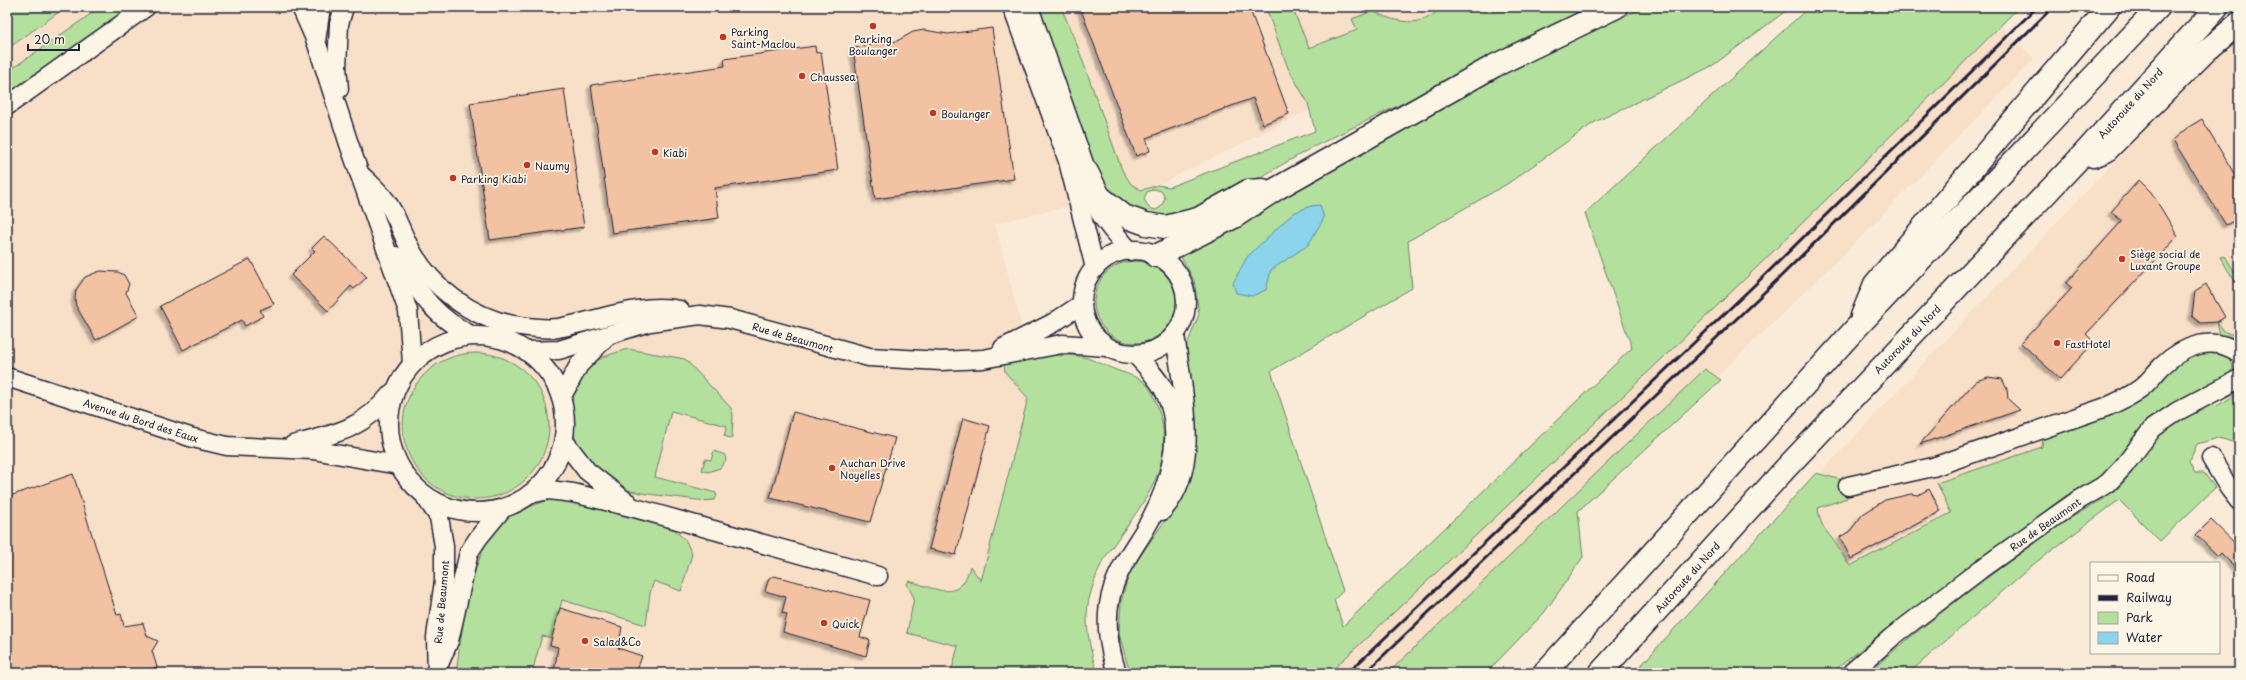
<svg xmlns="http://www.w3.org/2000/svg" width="2246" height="680" viewBox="0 0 2246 680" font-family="'Playpen Sans',sans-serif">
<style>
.built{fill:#f8dfc8}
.green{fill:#b4e09d;stroke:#6b816c;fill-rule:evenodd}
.water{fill:#8bd4ec;stroke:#618da5}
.building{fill:#f2c2a2;stroke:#22223b;filter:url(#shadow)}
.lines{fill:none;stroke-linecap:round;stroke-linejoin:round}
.minor-casing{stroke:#22223b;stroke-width:21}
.highway-casing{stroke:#22223b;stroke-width:25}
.minor{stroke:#fcf5e5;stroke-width:18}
.highway{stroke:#fcf5e5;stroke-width:22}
.rail{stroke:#22223b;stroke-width:3}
.poi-dot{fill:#c8321e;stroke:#fcf5e5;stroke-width:1.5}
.labels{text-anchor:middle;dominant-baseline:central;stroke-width:3.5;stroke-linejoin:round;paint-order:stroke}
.poi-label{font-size:10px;fill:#22223b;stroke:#fcf5e5;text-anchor:start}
.street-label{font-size:10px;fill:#22223b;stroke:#fcf5e5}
</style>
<defs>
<filter id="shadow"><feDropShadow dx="-3.5" dy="3.5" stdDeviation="1" flood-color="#0004"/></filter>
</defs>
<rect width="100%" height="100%" fill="#faebd8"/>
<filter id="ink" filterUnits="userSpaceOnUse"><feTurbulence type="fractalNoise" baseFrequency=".025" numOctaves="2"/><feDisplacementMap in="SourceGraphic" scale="8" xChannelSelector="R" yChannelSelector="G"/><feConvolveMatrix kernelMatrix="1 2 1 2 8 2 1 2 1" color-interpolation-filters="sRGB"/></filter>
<g filter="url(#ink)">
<g class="built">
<polygon points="7,7 1463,7 1454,38 1164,182 995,224 1038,390 969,613 955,673 7,673"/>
<polygon points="1983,7 2034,59 1863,235 1413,673 1295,673"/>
<polygon points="2239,35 2239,361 2233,364 2232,360 2094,421 2043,437 2042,447 1937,483 1951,513 1849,566 1836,543 1824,531 1819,519 1818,508 1847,498 1842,480 1820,473 2146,128"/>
</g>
<g class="green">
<polygon points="7,7 66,7 7,49 7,39 9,36 7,34"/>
<polygon points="101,7 133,7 7,95 7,72"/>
<path d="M1049 7H1061L1077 45 1122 170 1131 184 1141 190 1158 185 1169 187 1315 131 1308 103 1288 68 1267 11 1276 7H1292L1309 48 1357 30 1352 19 1373 11C1395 23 1423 29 1441 7H1588L1577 12 1571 21 1311 148 1195 215 1175 221 1119 206 1097 178 1037 11ZM1154 189 1161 191 1165 198 1161 207 1156 210 1149 208 1144 199 1147 192Z"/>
<path d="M1644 7H1791L1712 66 1595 122 1507 184 1408 241 1412 288 1271 371 1343 591 1334 600 1343 626 1632 348 1585 213 1809 7H2019C1795 235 1563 455 1329 673H1130L1119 634 1121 602 1130 570 1181 498 1183 355 1199 314 1194 280 1180 255 1244 222 1306 184 1448 102 1545 52Z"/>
<polygon points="2225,256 2239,279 2239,288 2220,257"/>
<circle cx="1135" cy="302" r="41"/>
<polygon points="2217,322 2225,332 2239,337 2239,341 2220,335"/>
<path d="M628 349 685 359 731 408 733 415 732 437 730 438 724 436 727 426 671 411 655 477 716 493 717 496 714 500C702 502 686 498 674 497 659 495 625 493 612 484 604 478 584 460 580 452 570 434 568 392 581 375 593 359 610 354 628 349Z"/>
<path d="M1058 350 1059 356C1085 352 1098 364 1122 372 1146 380 1150 384 1158 408 1180 473 1133 512 1103 561 1098 570 1094 582 1091 592 1082 618 1090 648 1097 673H951L958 646 907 633 914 598 907 584 909 581C937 589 961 604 970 566L981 581 1028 398 1005 372 1004 364Z"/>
<path d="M2202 352H2218L2230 357 2233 368 2227 377 2154 415 2142 426 2105 474 2064 497 1888 628 1831 673H1634L1816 473 1842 480 1847 498 1818 508C1820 527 1826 530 1836 544 1841 551 1845 559 1850 566L1951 513 1937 483 2042 447 2043 437 2094 421 2130 406 2168 370 2189 356Z"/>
<circle cx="476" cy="426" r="73"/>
<polygon points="1705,369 1721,380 1578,511 1583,557 1544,613 1486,673 1388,673"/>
<path d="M2239 393V451L2235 443 2219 438 2197 444 2189 462 2195 473H2204L2215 488 2160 541 2119 500 2035 563 1909 673H1868C1927 621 1992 574 2055 528 2074 514 2096 505 2115 491 2133 476 2142 453 2158 436 2172 421 2195 413 2212 403L2215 407Z"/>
<polygon points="714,451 725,455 726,460 720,468 708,472 702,470 705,459 711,460"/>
<path d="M548 500H567L675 530 686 541 692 554 681 591 654 581 650 593 646 625 562 600 552 638 542 636 533 669 547 673H456C462 631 470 549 503 521 515 510 533 506 548 500Z"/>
</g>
<polygon class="water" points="1320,205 1324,218 1308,245 1271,270 1266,290 1252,296 1236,293 1233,283 1247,257 1293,213 1311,206"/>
<g class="building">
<polygon points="1080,7 1249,7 1289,114 1263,124 1253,98 1146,138 1150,151 1136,156"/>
<polygon points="992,28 1014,179 875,199 853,48 897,41 913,32 924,30 948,34"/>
<polygon points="815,46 816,53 821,52 838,170 715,188 719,218 612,233 591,85 725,66 724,59"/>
<polygon points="564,89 584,227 490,240 470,103"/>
<polygon points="2202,119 2239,182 2239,218 2226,225 2173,140 2187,128"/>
<polygon points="2139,180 2151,192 2178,236 2086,334 2094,342 2060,379 2021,343 2072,288 2066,283 2122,221 2111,212"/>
<polygon points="324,236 367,277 354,289 351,286 328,311 291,275 315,251 312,248"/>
<polygon points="250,259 274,304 260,310 263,316 245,326 242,320 183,350 160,306"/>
<polygon points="100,271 118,272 124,275 129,284 126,293 139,316 96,340 76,306 75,299 76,290 85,277"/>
<polygon points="2206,284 2225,317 2217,322 2200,323 2192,316 2195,291"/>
<polygon points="1988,377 2002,379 2007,389 2008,399 2020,410 1920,444 1976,381"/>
<polygon points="793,412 895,438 870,522 770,498"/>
<polygon points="963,418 990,426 956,555 929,549"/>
<polygon points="73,474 117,615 121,614 124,626 143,623 147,636 158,641 152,651 157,667 139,673 7,673 7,497"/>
<polygon points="1929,489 1941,511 1851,559 1840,537 1850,531 1863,514 1885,500 1911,494 1918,495"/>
<polygon points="2211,520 2239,547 2239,571 2221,553 2218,556 2196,535"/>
<polygon points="774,576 870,600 860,637 870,640 866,656 783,632 787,614 782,613 786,597 765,591 769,578"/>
<polygon points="560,608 622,627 618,648 642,656 636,673 554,673 558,647 550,645"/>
</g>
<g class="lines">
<g class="minor-casing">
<g id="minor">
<polyline points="301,7 316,41 349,144 408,311 412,363"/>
<polyline points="1012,7 1068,161 1095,268"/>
<path d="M1029 7 1087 172C1093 211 1105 222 1130 251"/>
<polyline points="316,41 321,7"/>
<polyline points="339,89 337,67 339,24 344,7"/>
<polyline points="7,106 146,7"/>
<path d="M359 173C368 182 379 191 386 201 397 215 402 235 411 250 432 288 471 317 513 325 527 327 544 330 558 328 598 321 639 302 680 310"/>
<circle cx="1134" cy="302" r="52"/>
<path d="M396 256C419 291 432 316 471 335"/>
<circle cx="477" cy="424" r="88"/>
<polyline points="1003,348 1053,323 1082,304"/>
<polyline points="527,351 559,350 650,322 700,315 730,319 869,357 941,361 983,359 1062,344 1107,347"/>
<polyline points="7,377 193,438 227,446 313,450 398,465"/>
<polyline points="561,398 579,365 606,337"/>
<polyline points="564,441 587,471 628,503"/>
<path d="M293 445C336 434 363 429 392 393"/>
<polyline points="2211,458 2229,488 2239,501"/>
<path d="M1848 486 1933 467 2106 407C2118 402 2130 396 2141 388 2149 382 2155 373 2162 366 2183 346 2213 334 2239 353"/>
<polyline points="530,494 549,490 573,493 635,508 878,576"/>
<polyline points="426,498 439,517 444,546 444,581 436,637 437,673"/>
<path d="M1162 511C1204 466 1181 388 1175 334"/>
<polyline points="439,664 449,641 469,552 479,537 502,509"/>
<path d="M1117 673C1109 648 1104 622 1111 595 1117 571 1131 552 1144 531 1168 492 1186 436 1165 392 1158 378 1146 366 1135 354"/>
<polyline points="1851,673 1892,637 1981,569 2074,503 2108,483 2124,466 2153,428 2178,411 2239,379"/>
</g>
</g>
<g class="highway-casing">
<g id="highway">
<polyline points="2093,156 2106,151 2205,52 2239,23"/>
<polyline points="1087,172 1099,196 1124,216 1146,224 1166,227 1198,219 1248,191 1263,190"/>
<polyline points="1156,256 1234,217 1276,189 1494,66 1616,7"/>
<polyline points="1862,316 1875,284 2109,7"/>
<polyline points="1544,673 1858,326 2159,7"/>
<polyline points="1600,673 1786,468 2075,163 2217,7"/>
</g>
</g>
<use href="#minor" class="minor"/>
<use href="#highway" class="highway"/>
<g class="rail">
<polyline points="1348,673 1765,275 2037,7"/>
<polyline points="1365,673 1774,283 2053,7"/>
</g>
</g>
</g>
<g class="poi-dot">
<circle cx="873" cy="26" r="4"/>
<circle cx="723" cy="37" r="4"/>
<circle cx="802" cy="76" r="4"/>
<circle cx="933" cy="113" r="4"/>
<circle cx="655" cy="152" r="4"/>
<circle cx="527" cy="165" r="4"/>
<circle cx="453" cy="178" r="4"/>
<circle cx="2122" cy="259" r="4"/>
<circle cx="2057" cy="343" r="4"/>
<circle cx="832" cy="468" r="4"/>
<circle cx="824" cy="623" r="4"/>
<circle cx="585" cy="641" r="4"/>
</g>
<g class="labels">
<g class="poi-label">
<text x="731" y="31">Parking<tspan x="731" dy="12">Saint-Maclou</tspan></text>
<text x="873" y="38" text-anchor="middle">Parking<tspan x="873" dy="12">Boulanger</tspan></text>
<text x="810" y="76">Chaussea</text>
<text x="941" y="113">Boulanger</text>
<text x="663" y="152">Kiabi</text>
<text x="535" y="165">Naumy</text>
<text x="461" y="178">Parking Kiabi</text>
<text x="2130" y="253">Siège social de<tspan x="2130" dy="12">Luxant Groupe</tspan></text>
<text x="2065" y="343">FastHotel</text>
<text x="840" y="462">Auchan Drive<tspan x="840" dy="12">Noyelles</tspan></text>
<text x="832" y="623">Quick</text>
<text x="593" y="641">Salad&amp;Co</text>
</g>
<g class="street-label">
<text transform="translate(2130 103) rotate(-48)">Autoroute du Nord</text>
<text transform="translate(793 337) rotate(16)">Rue de Beaumont</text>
<text transform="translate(1907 339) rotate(-46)">Autoroute du Nord</text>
<text transform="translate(141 420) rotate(18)">Avenue du Bord des Eaux</text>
<text transform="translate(2045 524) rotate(-35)">Rue de Beaumont</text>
<text transform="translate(1687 577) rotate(-48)">Autoroute du Nord</text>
<text transform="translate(441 602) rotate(-85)">Rue de Beaumont</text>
</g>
</g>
<rect width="2246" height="680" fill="none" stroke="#fcf5e5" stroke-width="24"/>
<rect x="12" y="12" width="2222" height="656" fill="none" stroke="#22223b" stroke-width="1.5" filter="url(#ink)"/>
<rect x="2090" y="562" width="130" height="92" fill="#fcf5e5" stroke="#a5a1a1"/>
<rect x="2098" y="575" width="20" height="6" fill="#fcf5e5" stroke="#a5a1a1"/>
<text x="2126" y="582" font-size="12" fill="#22223b">Road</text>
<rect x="2098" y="595" width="20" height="6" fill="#22223b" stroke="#a5a1a1"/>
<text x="2126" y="602" font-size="12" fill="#22223b">Railway</text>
<rect x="2098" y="612" width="20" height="12" fill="#b4e09d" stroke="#a5a1a1"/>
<text x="2126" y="622" font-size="12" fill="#22223b">Park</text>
<rect x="2098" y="632" width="20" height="12" fill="#8bd4ec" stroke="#a5a1a1"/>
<text x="2126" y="642" font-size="12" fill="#22223b">Water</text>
<path d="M28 44v6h51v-6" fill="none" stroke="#22223b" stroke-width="2"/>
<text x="34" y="44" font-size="12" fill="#22223b" stroke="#fcf5e5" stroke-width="3" paint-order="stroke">20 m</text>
</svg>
